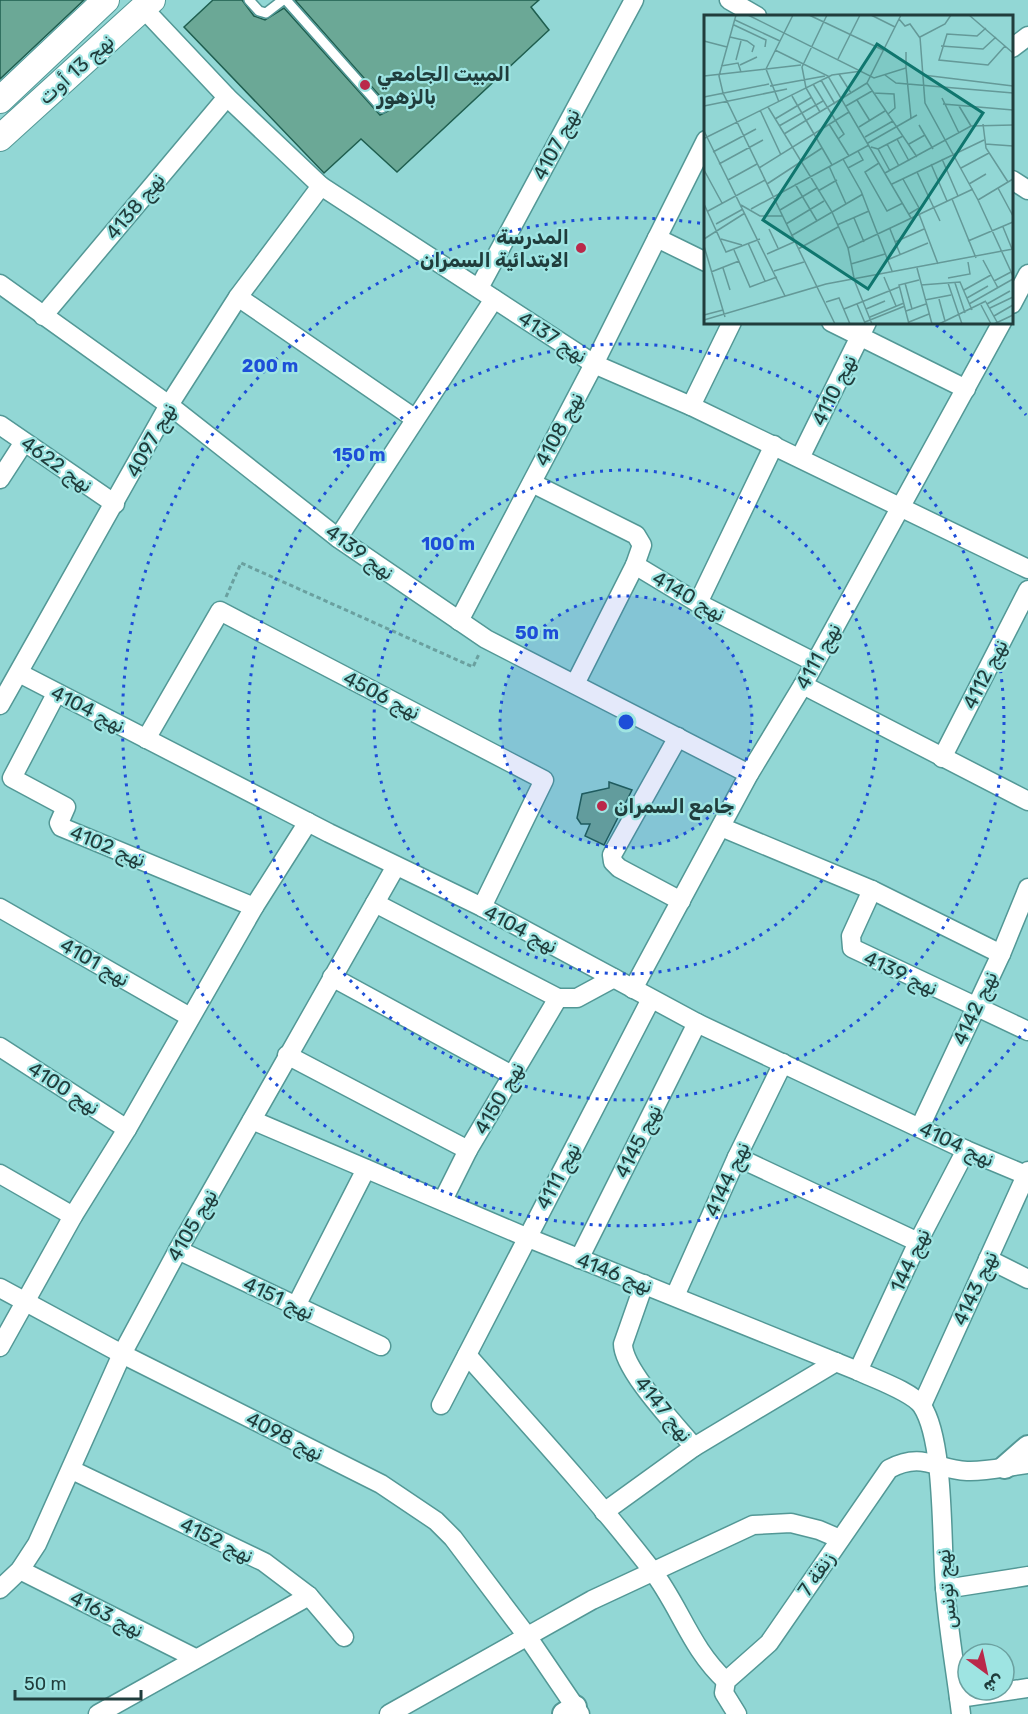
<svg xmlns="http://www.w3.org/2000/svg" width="1028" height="1714" viewBox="0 0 1028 1714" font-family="Rubik,'Noto Naskh Arabic',sans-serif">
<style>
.building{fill:#6ba896;stroke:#1f5e4f;stroke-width:1.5}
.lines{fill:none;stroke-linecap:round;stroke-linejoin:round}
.service-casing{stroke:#539896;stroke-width:12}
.minor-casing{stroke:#539896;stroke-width:21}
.tertiary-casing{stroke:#539896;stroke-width:26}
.secondary-casing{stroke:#539896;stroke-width:28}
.path{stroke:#6aa09f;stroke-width:3;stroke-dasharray:4.5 3;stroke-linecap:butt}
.service{stroke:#fff;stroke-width:9}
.minor{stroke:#fff;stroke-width:18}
.tertiary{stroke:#fff;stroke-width:22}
.secondary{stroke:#fff;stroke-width:26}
.ring{fill:none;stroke:#1d4ed8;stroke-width:3;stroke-dasharray:3 6}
.poi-dot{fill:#ba294a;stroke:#9ee4e2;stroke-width:2}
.labels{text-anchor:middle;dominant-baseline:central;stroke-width:4.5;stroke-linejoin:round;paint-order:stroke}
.street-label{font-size:20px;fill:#203d3c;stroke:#9ee4e2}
.poi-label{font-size:20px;font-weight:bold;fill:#203d3c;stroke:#9ee4e2;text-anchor:start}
.inset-road{fill:none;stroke:#649998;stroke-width:1.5}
.view{fill:#0f766e;fill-opacity:0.15;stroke:#0f766e;stroke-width:3}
.inset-edge{fill:none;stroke:#203d3c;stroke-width:3}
.centre{fill:#1d4ed8;stroke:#9ee4e2;stroke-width:3}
.ring-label{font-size:18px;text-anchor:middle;font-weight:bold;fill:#1d4ed8;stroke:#9ee4e2;stroke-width:4.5;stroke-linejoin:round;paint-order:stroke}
</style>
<rect width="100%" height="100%" fill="#92d7d5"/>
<g class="building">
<polygon points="0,0 84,0 0,79"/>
<polygon points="213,0 242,0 254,16 265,20 284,8 380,115 388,111 387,104 295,0 539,0 531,7 549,30 397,172 361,139 324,173 184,27"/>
<polygon points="609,782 632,790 604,845 585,836 590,824 581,824 577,818 582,794 609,788"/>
</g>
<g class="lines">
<g class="service-casing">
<g id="service">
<polyline points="249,0 259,11 266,13 283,0"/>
<polyline points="286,0 382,108"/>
</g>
</g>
<g class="minor-casing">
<g id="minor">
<polyline points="729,0 757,16"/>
<polyline points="143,8 227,97 321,186 594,364 691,406 1028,569"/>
<polyline points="1012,48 1028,36"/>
<polyline points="1012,180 1028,190"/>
<polyline points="657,238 706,262"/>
<polyline points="0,284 169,405 338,538 486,639 749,774"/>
<polyline points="479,288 634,0"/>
<polyline points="238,297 414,418"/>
<polyline points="1012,304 1028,274"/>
<polyline points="43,316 227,97"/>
<polyline points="831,322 966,389"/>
<polyline points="691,406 732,322"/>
<polyline points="0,425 115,504"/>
<polyline points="800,458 867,322"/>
<polyline points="0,479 24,442"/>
<polyline points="532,483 636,535 642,545 635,565 698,603 814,662"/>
<polyline points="338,538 494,299"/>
<polyline points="698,603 774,445"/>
<polyline points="459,621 594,364 706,140"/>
<polyline points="19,673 329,833 482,907 697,1023 966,1150 1028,1176"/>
<polyline points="575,684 635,565"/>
<polyline points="803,685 1028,801"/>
<polyline points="56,694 12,778 66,807 59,823 61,827 254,907"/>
<polyline points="0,705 169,405 238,297 321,186"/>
<polyline points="678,737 612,855 613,862 619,868 681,901"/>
<polyline points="146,739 220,611 544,780 482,907"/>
<polyline points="942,758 1028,590"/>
<polyline points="721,827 872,890 1001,954"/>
<polyline points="872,890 851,936 852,948 1028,1031"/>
<polyline points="375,903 558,998 577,998 614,978"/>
<polyline points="0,908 190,1017"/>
<polyline points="332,977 512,1075"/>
<polyline points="633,989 749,774 803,685 1002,322"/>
<polyline points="0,1047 127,1129"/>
<polyline points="287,1055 468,1150"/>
<path d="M252 1120 526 1237 858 1371C875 1379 913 1392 922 1406 945 1441 941 1543 945 1587 948 1629 956 1672 961 1714"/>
<polyline points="920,1127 1001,954 1028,888"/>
<polyline points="737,1157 918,1242"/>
<polyline points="0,1174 73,1216"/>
<polyline points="443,1200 468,1150 558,998"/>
<polyline points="178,1250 381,1346"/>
<polyline points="579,1259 697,1023"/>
<polyline points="988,1259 1028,1279"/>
<path d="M644 1284 623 1344C623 1370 676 1425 694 1447L836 1362"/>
<polyline points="0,1288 122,1354 381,1484 436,1521 453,1538 527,1636 580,1714"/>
<polyline points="675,1296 737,1157 783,1063"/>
<polyline points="296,1306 366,1169"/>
<polyline points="0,1347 73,1216 127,1129 254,907 308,822"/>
<path d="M467 1355C529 1425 593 1494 651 1569 680 1606 690 1648 726 1681"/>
<polyline points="858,1371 918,1242 966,1150"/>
<polyline points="441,1405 651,999"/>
<polyline points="922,1405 1028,1171"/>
<polyline points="72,1470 264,1562 309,1596 344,1637"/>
<polyline points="604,1512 694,1447"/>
<polyline points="20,1570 195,1658"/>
<polyline points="0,1589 20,1570 37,1544 122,1354 178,1250 396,866"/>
<polyline points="945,1589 1028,1576"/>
<polyline points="959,1698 1028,1688"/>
<polyline points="98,1714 309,1596"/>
<polyline points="389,1714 592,1600 753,1525 791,1523 819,1530 840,1539"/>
<path d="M737 1714 724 1693 726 1681 769 1643 889 1469C923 1451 936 1470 967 1471 987 1472 1008 1466 1028 1464"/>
</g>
</g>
<g class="tertiary-casing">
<g id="tertiary">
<polyline points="1005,1467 1028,1447"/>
<polyline points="564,1714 575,1707"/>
</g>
</g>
<g class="secondary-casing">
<g id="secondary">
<polyline points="0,100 106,0"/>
<polyline points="0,138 152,0"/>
</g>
</g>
<polyline class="path" points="226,597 241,563 473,667 479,654"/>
<use href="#service" class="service"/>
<use href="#minor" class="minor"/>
<use href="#tertiary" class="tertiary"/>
<use href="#secondary" class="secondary"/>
</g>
<circle cx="626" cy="722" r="126" fill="#1d4ed8" fill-opacity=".12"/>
<g class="ring">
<circle cx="626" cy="722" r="126"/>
<circle cx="626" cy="722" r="252"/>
<circle cx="626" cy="722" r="378"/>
<path d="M1026 1029A504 504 0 1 1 705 224M936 325A504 504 0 0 1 1026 415"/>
</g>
<g class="poi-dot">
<circle cx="365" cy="85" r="6"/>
<circle cx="581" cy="248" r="6"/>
<circle cx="602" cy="806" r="6"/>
</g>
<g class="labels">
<g class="street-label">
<text transform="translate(76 69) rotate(-42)">نهج 13 أوت</text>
<text transform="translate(556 144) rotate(-62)">نهج 4107</text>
<text transform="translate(135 206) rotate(-50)">نهج 4138</text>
<text transform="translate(553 337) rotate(33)">نهج 4137</text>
<text transform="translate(834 390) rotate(-64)">نهج 4110</text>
<text transform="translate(559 429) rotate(-62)">نهج 4108</text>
<text transform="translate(151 440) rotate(-61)">نهج 4097</text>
<text transform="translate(57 464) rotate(35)">نهج 4622</text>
<text transform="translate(360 552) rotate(36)">نهج 4139</text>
<text transform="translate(689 596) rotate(30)">نهج 4140</text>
<text transform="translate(818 656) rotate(-61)">نهج 4111</text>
<text transform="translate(985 674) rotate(-63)">نهج 4112</text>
<text transform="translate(382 695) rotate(27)">نهج 4506</text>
<text transform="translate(88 709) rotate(27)">نهج 4104</text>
<text transform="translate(108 846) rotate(22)">نهج 4102</text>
<text transform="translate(521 929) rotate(28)">نهج 4104</text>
<text transform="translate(95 962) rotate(30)">نهج 4101</text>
<text transform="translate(901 973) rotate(25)">نهج 4139</text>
<text transform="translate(975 1008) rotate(-65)">نهج 4142</text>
<text transform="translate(64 1088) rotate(33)">نهج 4100</text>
<text transform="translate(499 1098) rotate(-60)">نهج 4150</text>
<text transform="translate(638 1141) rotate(-63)">نهج 4145</text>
<text transform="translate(957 1144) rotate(25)">نهج 4104</text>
<text transform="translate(558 1176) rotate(-62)">نهج 4111</text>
<text transform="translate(727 1179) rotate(-65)">نهج 4144</text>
<text transform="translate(192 1225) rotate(-60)">نهج 4105</text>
<text transform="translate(910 1260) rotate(-65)">نهج 144</text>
<text transform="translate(615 1273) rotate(21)">نهج 4146</text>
<text transform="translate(975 1288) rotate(-65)">نهج 4143</text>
<text transform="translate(279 1298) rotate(25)">نهج 4151</text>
<text transform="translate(664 1409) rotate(51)">نهج 4147</text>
<text transform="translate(285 1436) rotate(27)">نهج 4098</text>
<text transform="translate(217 1540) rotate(26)">نهج 4152</text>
<text transform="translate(816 1574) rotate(-56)">زنقة 7</text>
<text transform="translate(946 1589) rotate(-95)">نهج تونس</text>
<text transform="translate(107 1614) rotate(27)">نهج 4163</text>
</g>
<g class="poi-label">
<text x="377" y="74">المبيت الجامعي<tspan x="377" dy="23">بالزهور</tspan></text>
<text x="569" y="237" text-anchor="end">المدرسة<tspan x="569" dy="23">الابتدائية السمران</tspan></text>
<text x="614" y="806">جامع السمران</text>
</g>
</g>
<g transform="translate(704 15)">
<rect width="309" height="309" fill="#92d7d5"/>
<path class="inset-road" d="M32 0 15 61 19 78 131 309M44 0 170 63 202 53V37M105 0 179 35M167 0 191 12M197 0 163 68 213 142M247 0 241 9 216 22 221 88 274 185 309 261M265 0 309 38M195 4 201 11 206 9 216 23M31 5 76 26M30 10 62 25 61 32M282 13 273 21 243 19 235 45 284 50 301 31M26 22 43 26 50 31 48 37M0 26 23 32M237 31 279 34 292 22M71 35 124 61 207 203M134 44 156 0M32 45 37 26M36 50 53 42M17 51 34 48 37 57M202 53 207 103M135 59 147 78M181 60 192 68 309 78M219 60 309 71M0 61 97 50M117 65 131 89M109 69 140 119 134 124M66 71 121 61M169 78 190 79 191 93 184 99M88 81 128 150M0 82 65 69M238 83 255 118M153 85 166 106M75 87 62 54 89 0M239 89 309 95M0 91 83 74M142 91 168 76M255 91 267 111M64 92 128 197 144 233 150 263M56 95 77 140M116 97 102 73 98 52 123 0M71 104 108 82M125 109 145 141M279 109 282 133 304 167M215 110 229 134M75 111 119 86M155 112 181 96M0 116 81 281M80 119 163 68M161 122 189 106M1 123 128 60 158 56M193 124 205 146M164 128 213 100M183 129 195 151M205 129 221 120M281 129 309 131M167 132 174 134 186 156M174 134 199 121M9 137 52 114M139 144 157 176 188 256M238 144 254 181M175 148 161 157 183 196 199 188M15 149 59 125M227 149 243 186M125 151 142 189M55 153 145 97M144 153 159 145 154 136M257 153 285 138M0 155 18 188M213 157 236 206M181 158 267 111 309 110M199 164 215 193 205 199M24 165 53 149M63 169 118 133M91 169 113 206M188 169 280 125M265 169 282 159M294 173 309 201M114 176 133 165M248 184 272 243M274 185 309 164M0 189 22 237 56 224M37 190 56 201H78M47 194 165 130M76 195 113 173M4 196 61 165M215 199 234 249M150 203 160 227M12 209 39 194M82 209 120 186M133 210 165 196M299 212 308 234M65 214 74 233M186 214 196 239M87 221 159 179M0 224 41 198M17 224 38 230M264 226 309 207M191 227 220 214M44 228 61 266M0 231 21 302M144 233 269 174M94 234 134 212M30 235 46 272 73 262M63 239 90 227M183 245 224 228M279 245 294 273M147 249 181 239M19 253 26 275M213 253 228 309M70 256 100 247M7 257 35 246M180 262 192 291M244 263 266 259 264 247M290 266 307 257M151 267 168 309M201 268 208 294M244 268 258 309M251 268 261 298M217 270 256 267 268 295M260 275 287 260M263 283 284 271M235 284 241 306M221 285 247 280M122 287 135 283 146 309M282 287 293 307M153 289 161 308M265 289 309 264M283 289 306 276M277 290 287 309M286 293 309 282M140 294 195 272M162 294 181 286M202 296 222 289M0 300 19 295M290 301 309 290M166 302 200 288M0 305 122 269 309 234M161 307 201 291M205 307 225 299M205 309 195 270 215 265M235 309 282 286M290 309 309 300"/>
<path class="view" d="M173 29 279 98 164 274 59 205Z"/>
<rect width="309" height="309" class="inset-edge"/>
</g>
<circle cx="626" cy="722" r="9" class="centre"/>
<g class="ring-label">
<text x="270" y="372">200 m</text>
<text x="359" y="461">150 m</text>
<text x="448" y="550">100 m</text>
<text x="537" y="639">50 m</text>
</g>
<g transform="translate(986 1672) rotate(147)"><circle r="28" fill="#9ee4e2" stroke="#6ca1a0" stroke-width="1.5"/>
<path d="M0-4.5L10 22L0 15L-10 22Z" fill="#ba294a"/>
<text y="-9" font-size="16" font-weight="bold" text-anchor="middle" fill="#203d3c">ش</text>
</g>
<path d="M15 1690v9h126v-9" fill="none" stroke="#203d3c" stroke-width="3"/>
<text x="24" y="1690" font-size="18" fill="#203d3c" stroke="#9ee4e2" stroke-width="4.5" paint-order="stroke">50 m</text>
</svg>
